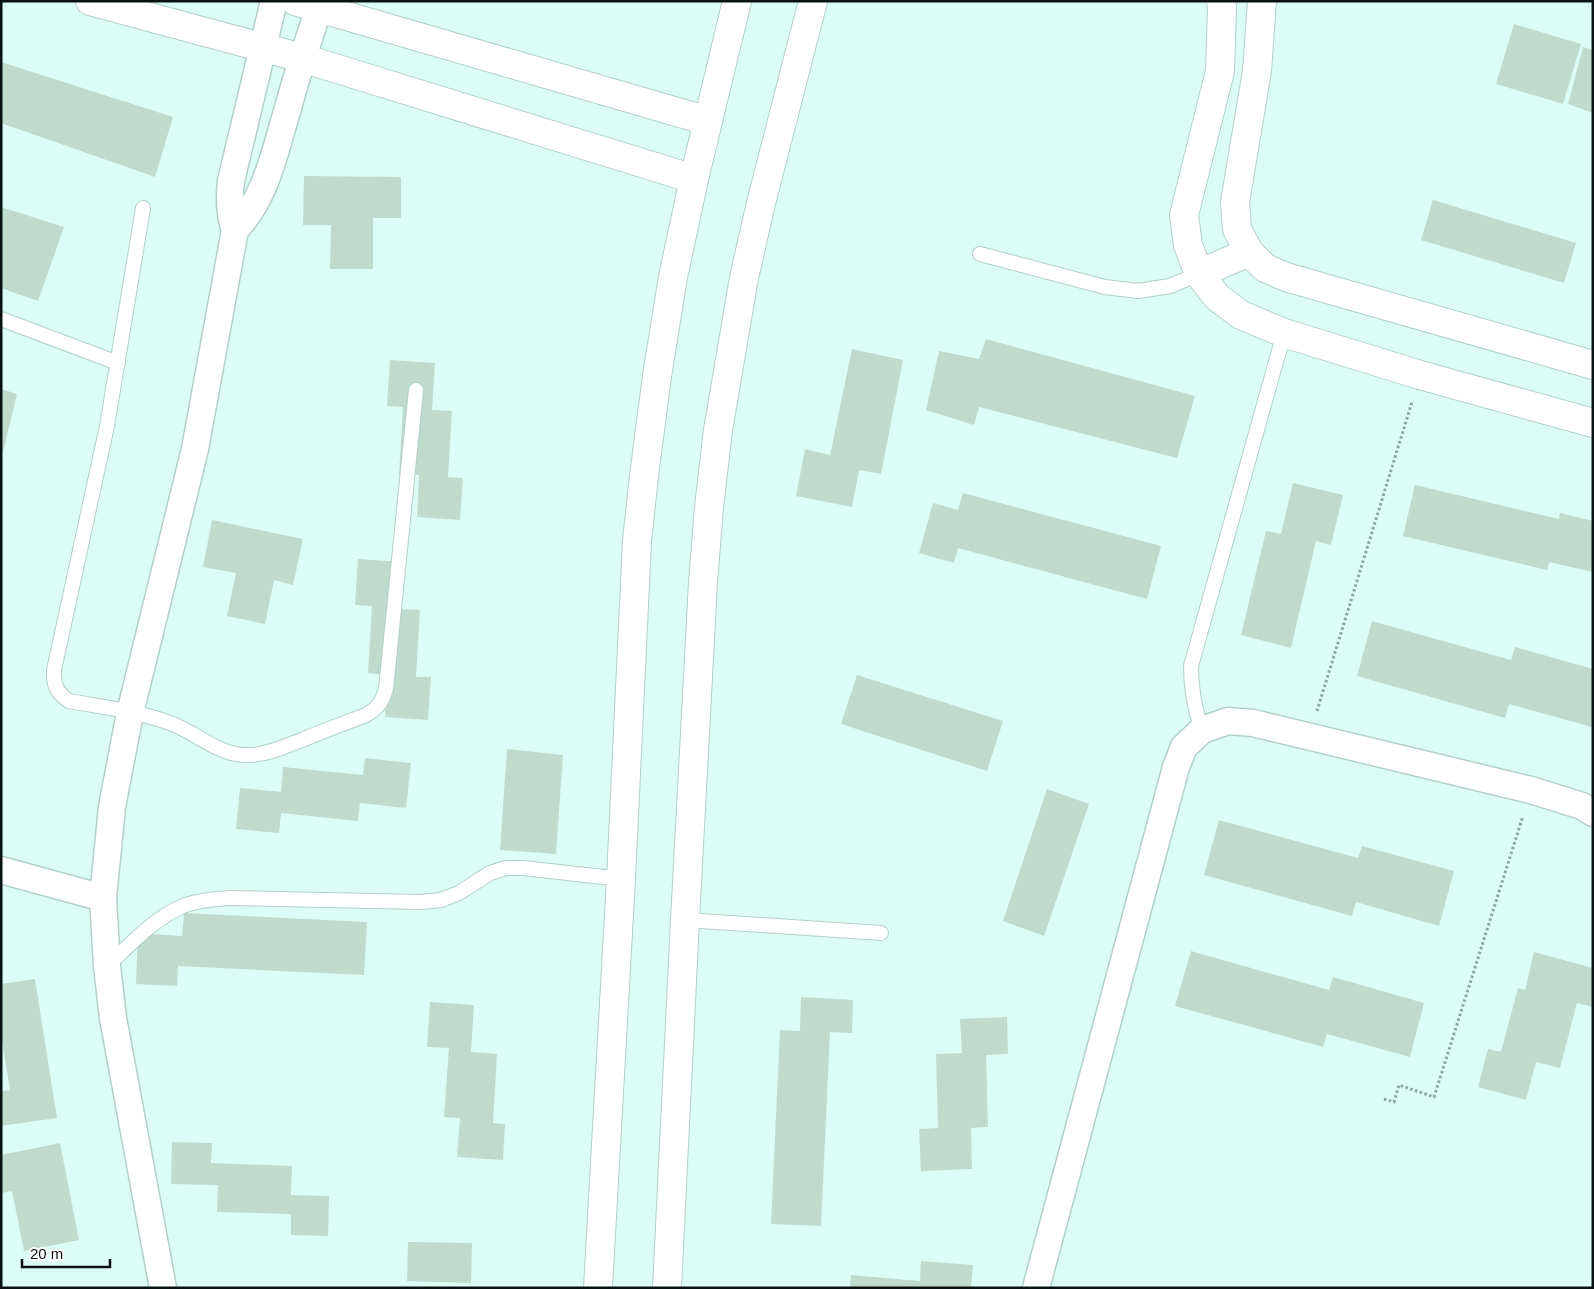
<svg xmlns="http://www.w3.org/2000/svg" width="1594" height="1289" viewBox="0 0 1594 1289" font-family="Arial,sans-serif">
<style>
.building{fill:#bfdbcd}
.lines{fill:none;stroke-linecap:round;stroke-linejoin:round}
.service-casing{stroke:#b1d0ca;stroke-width:16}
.minor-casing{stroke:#b1d0ca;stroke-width:29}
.secondary-casing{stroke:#b1d0ca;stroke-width:30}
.primary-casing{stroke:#b1d0ca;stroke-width:30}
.path{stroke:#8ca49f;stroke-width:3;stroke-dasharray:2.5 2.5;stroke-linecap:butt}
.service{stroke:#fff;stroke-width:14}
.minor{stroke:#fff;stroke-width:26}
.secondary{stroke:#fff;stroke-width:28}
.primary{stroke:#fff;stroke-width:28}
</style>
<rect width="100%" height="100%" fill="#dcfdf6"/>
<g class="building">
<polygon points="1514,24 1581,44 1563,104 1496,84"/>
<polygon points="1583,47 1593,50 1593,113 1568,104"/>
<polygon points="1,62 173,117 155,177 1,123"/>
<polygon points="304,176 401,177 401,218 373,218 373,269 330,269 331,225 303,225"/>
<polygon points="1433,200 1576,243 1564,283 1421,240"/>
<polygon points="1,207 64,227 38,301 1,288"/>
<polygon points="986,339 1195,396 1177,458 979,407 974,425 926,410 939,351 979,359"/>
<polygon points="852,349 903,360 881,474 859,470 852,507 796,496 805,449 830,455"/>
<polygon points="390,360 435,363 432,410 452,411 448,477 463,478 460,520 417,517 419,475 399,474 403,407 387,406"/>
<polygon points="1,389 17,394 2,456 1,456"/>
<polygon points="1293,483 1343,495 1331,545 1316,541 1291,648 1241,635 1266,531 1281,534"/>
<polygon points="1415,485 1559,519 1560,513 1593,521 1593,572 1549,562 1547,570 1403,536"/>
<polygon points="963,493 1161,546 1147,599 958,548 954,563 919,553 933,503 958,510"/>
<polygon points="212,520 303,539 293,585 274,580 265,624 227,616 236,573 203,567"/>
<polygon points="358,559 403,562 400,609 420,610 416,677 431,677 428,720 385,717 387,675 368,673 372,606 355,605"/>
<polygon points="1372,621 1511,660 1515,647 1593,669 1592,727 1509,704 1505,718 1357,676"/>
<polygon points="857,675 1003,721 987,771 841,724"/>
<polygon points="507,749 563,755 556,854 500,850"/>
<polygon points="365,758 411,763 406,808 360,803 358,821 281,813 279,833 236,829 240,788 281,792 283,767 363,775"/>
<polygon points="1047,789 1089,804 1044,936 1003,921"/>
<polygon points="1219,820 1358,858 1362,846 1454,871 1439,926 1356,902 1352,916 1204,875"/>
<polygon points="184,913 367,922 364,975 178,966 177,986 136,984 138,933 182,936"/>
<polygon points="1191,951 1329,990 1333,977 1424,1003 1410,1057 1327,1034 1323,1047 1175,1006"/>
<polygon points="1534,952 1593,968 1593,1007 1577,1003 1560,1068 1536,1062 1526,1100 1478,1087 1488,1049 1501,1052 1518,988 1525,990"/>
<polygon points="35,979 57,1118 1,1126 1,1091 10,1090 1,1034 1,984"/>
<polygon points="801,997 853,1000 852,1033 830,1032 821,1226 771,1224 780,1030 800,1031"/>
<polygon points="430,1002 474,1005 471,1052 497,1054 493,1123 505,1124 503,1160 457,1157 460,1118 444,1117 449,1048 427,1047"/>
<polygon points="1007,1017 1008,1054 986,1055 988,1127 971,1128 972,1169 921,1171 919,1129 938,1128 936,1054 962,1053 960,1019"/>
<polygon points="172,1142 212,1143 211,1163 292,1166 291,1195 329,1196 328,1236 291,1235 291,1214 217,1212 218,1185 171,1184"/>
<polygon points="60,1143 79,1240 24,1251 12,1191 1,1193 1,1155"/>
<polygon points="408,1242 472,1243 471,1283 407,1281"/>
<polygon points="921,1261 973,1265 971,1288 850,1288 851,1275 920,1281"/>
</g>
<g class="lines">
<g class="service-casing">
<g id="service">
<path d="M143 208 107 426 54 670C53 685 57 693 69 701 102 707 138 711 170 723 198 733 219 757 251 755 269 754 285 746 302 740 323 731 345 723 366 715 378 708 382 702 386 689L416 390"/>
<polyline points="980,254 1105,287 1138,291 1170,286 1199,274"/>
<polyline points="1,319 118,363"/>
<path d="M1202 730C1194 708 1191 689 1191 666L1284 333"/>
<polyline points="685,920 881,933"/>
<path d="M107 966C131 944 153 919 183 906 199 900 216 899 232 898L421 902 441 900 459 893 490 873 506 868H523L621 879"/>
</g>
</g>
<g class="minor-casing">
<g id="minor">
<path d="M235 230C267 197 275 150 288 108 297 74 308 41 319 8"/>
<polyline points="1,870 103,898"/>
<path d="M163 1288 113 1018 107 966 103 898 112 807 130 713 195 449 235 230C229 214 229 198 231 181L274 1"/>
<polyline points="1036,1288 1176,767 1184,747 1202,730 1228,721 1253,723 1531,790 1582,806 1593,813"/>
</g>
</g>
<g class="secondary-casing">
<g id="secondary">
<polyline points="90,1 302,58 694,179"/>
<polyline points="295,1 708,121"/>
<polyline points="1221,1 1222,8 1220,71 1184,215 1188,245 1199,274 1217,297 1241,315 1284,333 1420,375 1593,423"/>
<polyline points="1262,1 1257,71 1235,202 1237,229 1249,252 1265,268 1286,277 1593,365"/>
<polyline points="1199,274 1249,252"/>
</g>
</g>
<g class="primary-casing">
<g id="primary">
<polyline points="598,1288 621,879 637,541 644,476 657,376 673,277 694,179 737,1"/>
<polyline points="667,1288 685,920 703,583 709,507 718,430 744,278 761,203 813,1"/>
</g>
</g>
<g class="path">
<polyline points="1317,711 1412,402"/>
<polyline points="1384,1099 1394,1102 1399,1085 1434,1097 1523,816"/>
</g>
<use href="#service" class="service"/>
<use href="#minor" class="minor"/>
<use href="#secondary" class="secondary"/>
<use href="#primary" class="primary"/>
</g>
<rect width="1594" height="1289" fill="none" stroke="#091412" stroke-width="5"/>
<path d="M22 1259v8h88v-8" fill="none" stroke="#091412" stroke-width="2.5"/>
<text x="30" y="1259" font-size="15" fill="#091412" stroke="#ffffff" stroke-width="4" paint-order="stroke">20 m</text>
</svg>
